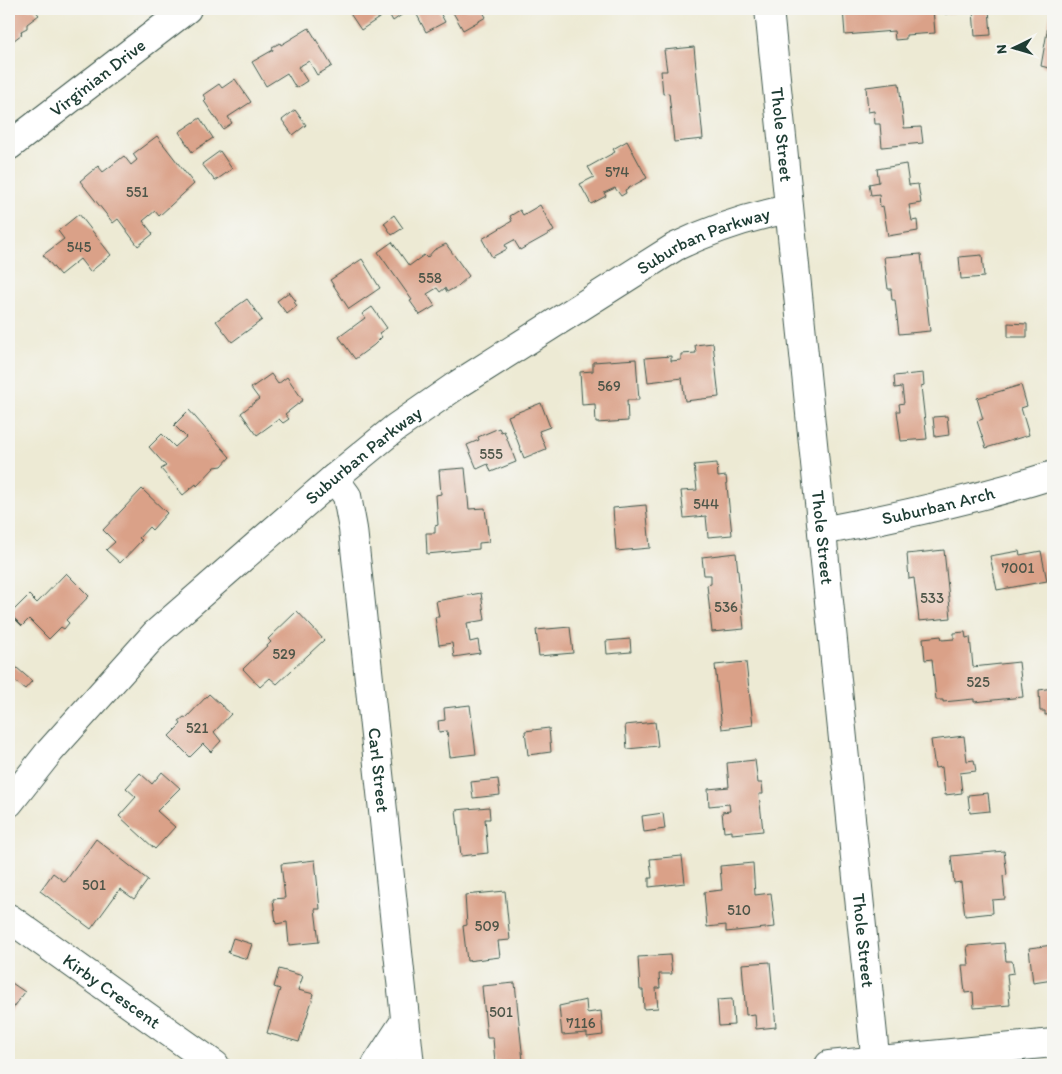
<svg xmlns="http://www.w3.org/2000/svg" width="1062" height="1074" viewBox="0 0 1062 1074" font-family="Itim,sans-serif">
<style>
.building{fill:#daa188}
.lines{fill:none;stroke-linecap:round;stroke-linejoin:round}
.minor-casing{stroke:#3e574c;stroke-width:30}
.minor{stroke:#fff;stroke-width:28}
.labels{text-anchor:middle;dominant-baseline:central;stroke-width:5;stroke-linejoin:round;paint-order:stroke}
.number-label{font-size:15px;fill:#4e5649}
.street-label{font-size:18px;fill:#1f3d34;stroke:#f6f6f2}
</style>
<rect width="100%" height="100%" fill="#f6f6f2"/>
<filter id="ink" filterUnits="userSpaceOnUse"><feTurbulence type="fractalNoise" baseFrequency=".02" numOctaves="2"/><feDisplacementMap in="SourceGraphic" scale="10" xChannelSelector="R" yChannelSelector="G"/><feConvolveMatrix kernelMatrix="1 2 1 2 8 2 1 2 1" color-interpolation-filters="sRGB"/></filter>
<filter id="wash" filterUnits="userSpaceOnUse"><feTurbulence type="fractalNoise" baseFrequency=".0096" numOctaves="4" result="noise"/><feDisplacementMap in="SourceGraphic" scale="20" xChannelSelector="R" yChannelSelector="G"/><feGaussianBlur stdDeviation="1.12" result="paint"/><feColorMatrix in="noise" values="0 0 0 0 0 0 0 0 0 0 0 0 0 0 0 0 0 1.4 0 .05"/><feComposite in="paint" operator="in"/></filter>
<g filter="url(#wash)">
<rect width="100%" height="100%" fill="#edead4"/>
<g id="blocks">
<g class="building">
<polygon points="15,9 34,9 39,15 27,24 27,28 21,31 22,34 9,44 9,17 16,11"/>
<polygon points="347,9 399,9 403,14 393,21 388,12 361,30"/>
<polygon points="423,9 438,9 445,22 426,32 416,13"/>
<polygon points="451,9 481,9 486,17 463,30"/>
<polygon points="843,9 933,9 935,33 906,35 906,39 895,40 894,31 845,35"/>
<polygon points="944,9 989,9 991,35 975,36 973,11 945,14"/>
<polygon points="1051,9 1053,9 1053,69 1041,66"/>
<polygon points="309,28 332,66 317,75 309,61 298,67 307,81 296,88 287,73 266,86 252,62 273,50 272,47 280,43 281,45"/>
<polygon points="694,47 703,139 674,142 669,93 663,94 661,71 667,71 664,50"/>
<polygon points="235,79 251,102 228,117 232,123 223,129 204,101 206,99 203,95 219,84 222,88"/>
<polygon points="899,83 904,128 921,127 923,143 882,147 880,124 875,124 874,111 868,112 866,87"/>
<polygon points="295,110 306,125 293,135 282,120"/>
<polygon points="200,118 213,138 192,152 179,132"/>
<polygon points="157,136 194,184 159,216 155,211 143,221 153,234 138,246 118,219 113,223 80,181 98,166 103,172 124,156 131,165 137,160 133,154"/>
<polygon points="627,141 647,178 625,190 626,193 621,196 615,188 604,193 606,196 591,204 580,184 594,177 588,167 615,152 613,149"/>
<polygon points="220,151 232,169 215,181 202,164"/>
<polygon points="906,164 909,185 918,184 921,203 909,205 912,221 917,220 918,231 888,236 883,206 880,207 879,194 871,195 869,184 879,182 877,169"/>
<polygon points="540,205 554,231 520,250 514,240 505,245 507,249 492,257 482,239 512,221 510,216 520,210 523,215"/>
<polygon points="79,214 111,255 90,272 80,259 60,275 43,255 64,239 58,231"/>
<polygon points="394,215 403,228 392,235 384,223"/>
<polygon points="392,242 409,266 424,255 427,258 434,250 446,244 469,276 458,286 447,292 445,288 440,292 437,288 427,294 435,306 420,315 410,301 412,300 378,252"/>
<polygon points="921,254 930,331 899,334 895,300 892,300 891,289 888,289 884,257"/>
<polygon points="982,255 984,277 961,279 959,257"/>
<polygon points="362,259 380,288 349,309 330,280"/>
<polygon points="289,292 296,301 294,302 297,306 287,314 277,301"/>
<polygon points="247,299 262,320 232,342 216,321"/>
<polygon points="372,307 387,328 379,333 382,337 374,345 355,359 339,337 365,318 362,314"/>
<polygon points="1008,323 1027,324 1027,337 1008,337"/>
<polygon points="713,343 719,397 685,401 682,378 648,382 645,358 671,356 671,361 681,360 681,354 696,353 695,345"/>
<polygon points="636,359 639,400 627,400 628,421 596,423 595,404 582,405 580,372 593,371 593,362"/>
<polygon points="923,373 924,385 921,386 927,439 901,441 897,411 900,411 899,404 904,403 902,387 895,388 894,376"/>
<polygon points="271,374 278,384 287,377 303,400 285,414 289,419 283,423 279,419 257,435 241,413 259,399 251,388"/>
<polygon points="1021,385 1027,406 1021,408 1029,435 986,448 977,421 983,419 977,398"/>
<polygon points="541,403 550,427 539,431 546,449 524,458 508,416"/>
<polygon points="189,410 230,457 222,466 215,467 197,486 196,484 183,495 161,469 166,466 149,447 162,434 175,447 186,437 174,425"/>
<polygon points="947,416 949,435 935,437 933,417"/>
<polygon points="499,428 501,432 504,431 516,462 491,472 488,464 477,469 467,445 479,440 478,437"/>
<polygon points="717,463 718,477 726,476 732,535 708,537 706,516 684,518 681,491 697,490 694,465"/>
<polygon points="465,468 469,509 485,508 489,542 479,543 479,549 427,554 426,533 435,533 435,526 438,525 436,495 441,494 439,470"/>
<polygon points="142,489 167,513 152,530 149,527 139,538 142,540 120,563 106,550 115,542 103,530"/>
<polygon points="646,505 650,548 616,551 613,508"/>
<polygon points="944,550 951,618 919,621 914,578 909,579 907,554"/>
<polygon points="1019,551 1020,555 1041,551 1047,581 997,590 990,556"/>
<polygon points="736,553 744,629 712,632 707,585 711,584 711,575 704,575 702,557"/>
<polygon points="66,573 89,596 66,620 69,623 64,629 61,627 49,639 29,619 22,626 10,614 29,595 37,603"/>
<polygon points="481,593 485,620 467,623 470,642 478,640 480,653 454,657 452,643 439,645 435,617 439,617 436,601"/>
<polygon points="297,611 324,640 277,684 270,678 260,687 243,669 271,642 268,639"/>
<polygon points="570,627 573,653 539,656 536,630"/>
<polygon points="965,632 966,638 970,637 973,667 1019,662 1023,697 974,702 974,699 943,702 943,700 936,700 932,659 925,660 923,638 941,636 942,640 954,639 954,633"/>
<polygon points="630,639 631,652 607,654 606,641"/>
<polygon points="9,661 32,681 25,689 10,677 9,679"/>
<polygon points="746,662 753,725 722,729 715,665"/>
<polygon points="1053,688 1053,714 1045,715 1045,711 1040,711 1039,690"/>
<polygon points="209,694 231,714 214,732 221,741 211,752 203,744 190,757 169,736 181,724 179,721 184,717 186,718"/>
<polygon points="470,705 476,754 450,757 447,731 439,732 438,721 445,720 444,708"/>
<polygon points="655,722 658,746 627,749 625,725"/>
<polygon points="549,728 551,752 528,755 525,731"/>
<polygon points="964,736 967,761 974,760 976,771 960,773 962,793 945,795 942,767 935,768 931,740"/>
<polygon points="755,760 758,783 762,783 763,794 759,794 763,831 732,834 732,831 724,832 722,812 730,811 729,804 709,806 708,789 729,787 727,763"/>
<polygon points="162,772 180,788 157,811 175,827 155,849 119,816 136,797 126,788 140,773 152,784"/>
<polygon points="498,779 500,795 473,798 471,782"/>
<polygon points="988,793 990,811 970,813 968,795"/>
<polygon points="489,807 490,819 485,819 488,853 461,856 456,810"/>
<polygon points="663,813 665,829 644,832 642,816"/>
<polygon points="96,839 148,880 134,899 120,889 91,929 40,891 53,873 65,882"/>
<polygon points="1004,851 1007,875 1003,876 1005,899 992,900 993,913 965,916 961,882 954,883 951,856"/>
<polygon points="682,856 685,883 649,887 649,878 652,878 650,859"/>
<polygon points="315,860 320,909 315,909 319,942 289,945 287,922 276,924 273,899 285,898 281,864"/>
<polygon points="753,863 755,895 771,893 775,927 726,932 726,925 707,927 704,892 722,890 720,866"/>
<polygon points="505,891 510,940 498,941 500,957 467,961 463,926 467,925 465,895"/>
<polygon points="233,938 252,944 247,959 228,953"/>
<polygon points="1004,943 1006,961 1012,961 1014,973 1007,974 1010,1005 974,1008 973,992 965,993 962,965 969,965 967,946"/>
<polygon points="1053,945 1053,980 1033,983 1029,948"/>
<polygon points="670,955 672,974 659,974 660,988 656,988 658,1008 644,1009 643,990 640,990 638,957"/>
<polygon points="770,962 776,1027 756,1029 755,1014 746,1015 742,964"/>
<polygon points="279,969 303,976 298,990 314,994 299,1042 267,1033 280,989 274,987"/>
<polygon points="9,981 25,992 9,1014"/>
<polygon points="515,983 523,1061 495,1063 493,1038 487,1038 482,986"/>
<polygon points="732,999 734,1025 719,1026 717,1000"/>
<polygon points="586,1000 587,1013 601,1011 603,1035 587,1037 587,1033 562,1035 559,1006"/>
</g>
</g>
</g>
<g filter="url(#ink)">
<use href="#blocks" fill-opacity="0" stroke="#3e574c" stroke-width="1"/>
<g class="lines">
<g class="minor-casing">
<g id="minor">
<path id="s1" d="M769 9 876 1065"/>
<path id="s2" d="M9 146 187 9"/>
<path id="s3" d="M334 478 347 496 353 529 410 1065"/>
<path id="s4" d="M822 531C900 516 977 499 1053 475"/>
<path id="s5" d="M9 803 50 751 155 634 334 478 395 428 457 385 675 247C712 229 748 217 789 209"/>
<path id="s6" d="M9 918 215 1065"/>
<polyline points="376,1065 405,1021"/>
<polyline points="829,1065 1053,1043"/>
</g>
</g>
<use href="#minor" class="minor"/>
</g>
</g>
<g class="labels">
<g class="number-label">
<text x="617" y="172">574</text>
<text x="137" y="192">551</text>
<text x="79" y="247">545</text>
<text x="430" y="278">558</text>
<text x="609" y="386">569</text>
<text x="491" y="454">555</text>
<text x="706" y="504">544</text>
<text x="1018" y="568">7001</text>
<text x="932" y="598">533</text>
<text x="726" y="607">536</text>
<text x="284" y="654">529</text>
<text x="978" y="682">525</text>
<text x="197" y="728">521</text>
<text x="94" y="885">501</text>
<text x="739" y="910">510</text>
<text x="487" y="926">509</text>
<text x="501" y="1012">501</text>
<text x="581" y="1023">7116</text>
</g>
<g class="street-label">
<text stroke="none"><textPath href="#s2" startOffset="112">Virginian Drive</textPath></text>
<text stroke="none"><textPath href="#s1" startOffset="126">Thole Street</textPath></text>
<text stroke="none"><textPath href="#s5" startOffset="902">Suburban Parkway</textPath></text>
<text stroke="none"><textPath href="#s5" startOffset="498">Suburban Parkway</textPath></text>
<text stroke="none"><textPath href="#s4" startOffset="119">Suburban Arch</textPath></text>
<text stroke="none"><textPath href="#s1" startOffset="531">Thole Street</textPath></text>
<text stroke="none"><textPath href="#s3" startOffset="298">Carl Street</textPath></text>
<text stroke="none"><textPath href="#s1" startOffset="936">Thole Street</textPath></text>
<text stroke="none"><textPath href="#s6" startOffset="126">Kirby Crescent</textPath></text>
</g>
</g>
<rect width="1062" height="1074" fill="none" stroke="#f6f6f2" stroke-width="30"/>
<g transform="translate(1014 48) rotate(265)" stroke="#f6f6f2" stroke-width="4" paint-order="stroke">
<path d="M0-4L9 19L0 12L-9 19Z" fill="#1f3d34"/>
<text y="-8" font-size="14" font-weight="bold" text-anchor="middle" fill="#1f3d34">N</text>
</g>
</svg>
